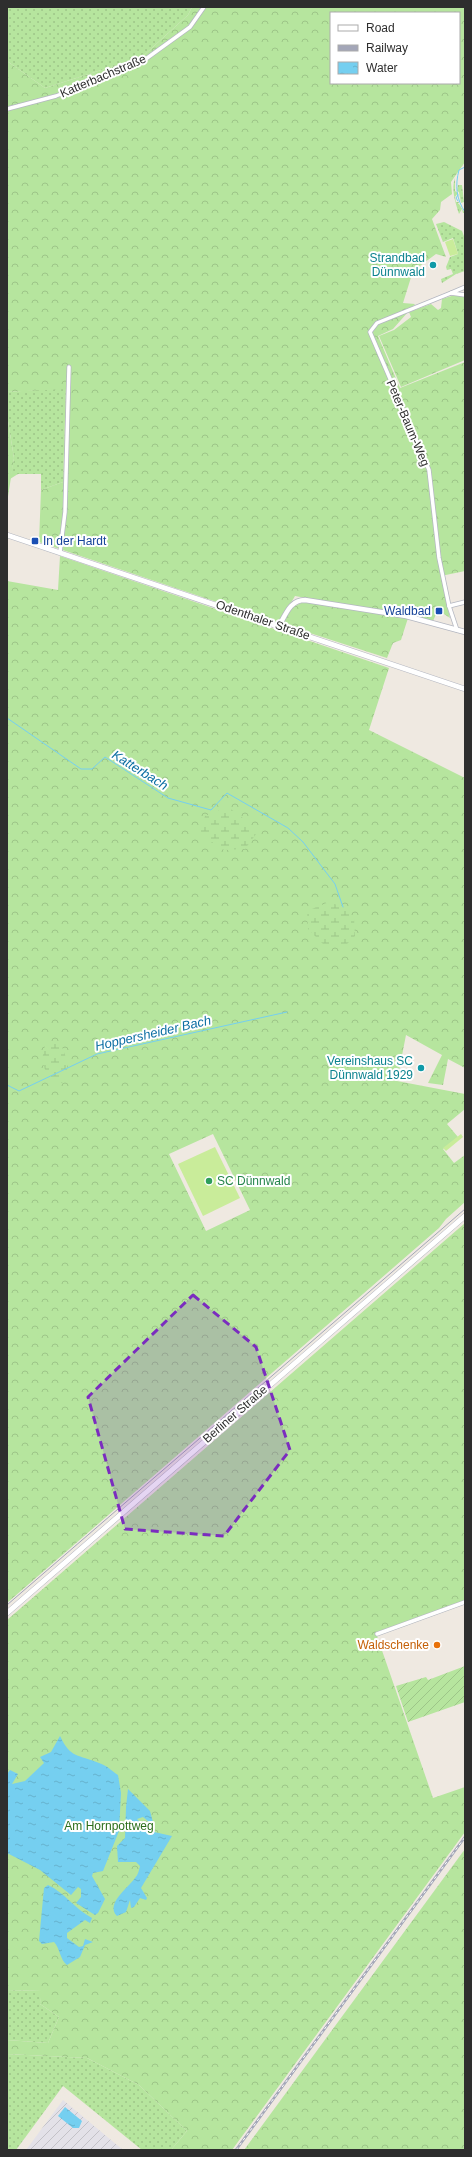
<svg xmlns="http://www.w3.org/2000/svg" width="472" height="2157" viewBox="0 0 472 2157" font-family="Helvetica,sans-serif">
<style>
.industrial{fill:url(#industrial-furrows)}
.grass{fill:url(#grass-dots)}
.forest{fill:url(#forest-crowns);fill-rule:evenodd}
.wetland{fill:url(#wetland-marsh)}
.garden{fill:url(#garden-furrows)}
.pitch{fill:#c9ec9a}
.water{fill:url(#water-ripples)}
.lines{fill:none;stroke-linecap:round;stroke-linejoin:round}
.stream{stroke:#75cff0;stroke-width:1}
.minor-casing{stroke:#b4b7c1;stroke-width:5}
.tertiary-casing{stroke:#b4b7c1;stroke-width:6}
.secondary-casing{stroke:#b4b7c1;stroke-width:6}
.minor{stroke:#fff;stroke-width:3.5}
.tertiary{stroke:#fff;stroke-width:4.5}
.secondary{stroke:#fff;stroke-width:5}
.tram{stroke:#a3a6b8;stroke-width:1}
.rail-casing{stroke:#a3a6b8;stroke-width:2.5}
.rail{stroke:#fff;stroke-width:1;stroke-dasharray:3;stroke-linecap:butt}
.marked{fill:#7b2cbf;fill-opacity:0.2;stroke:#7b2cbf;stroke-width:3;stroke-dasharray:8 5;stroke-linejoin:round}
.culture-dot{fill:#0f9aa8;stroke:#fff;stroke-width:1.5}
.transit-dot{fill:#1a4fb4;stroke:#fff;stroke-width:1.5}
.leisure-dot{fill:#2e9e5b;stroke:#fff;stroke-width:1.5}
.food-dot{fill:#e8710a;stroke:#fff;stroke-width:1.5}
.labels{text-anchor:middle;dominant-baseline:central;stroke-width:4;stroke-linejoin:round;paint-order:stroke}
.street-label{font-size:12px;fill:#2e2e2e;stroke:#fff}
.culture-label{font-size:12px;fill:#0d838f;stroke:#fff;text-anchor:end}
.transit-label{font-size:12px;fill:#164399;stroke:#fff;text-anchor:start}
.leisure-label{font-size:12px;fill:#27864d;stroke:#fff;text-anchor:start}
.food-label{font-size:12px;fill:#c56008;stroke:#fff;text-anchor:end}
.park-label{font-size:12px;fill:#2c6e1b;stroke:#fff}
.water-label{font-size:13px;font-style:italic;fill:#0d6fa3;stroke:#fff}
</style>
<defs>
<pattern id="industrial-furrows" width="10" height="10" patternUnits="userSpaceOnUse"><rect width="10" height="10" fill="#e3e1e8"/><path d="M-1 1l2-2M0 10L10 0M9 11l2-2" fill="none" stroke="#c3c1c7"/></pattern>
<pattern id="grass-dots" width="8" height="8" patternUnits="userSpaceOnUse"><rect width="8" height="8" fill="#b6e59e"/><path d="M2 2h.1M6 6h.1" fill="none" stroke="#9dc588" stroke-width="1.8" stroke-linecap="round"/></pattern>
<pattern id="forest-crowns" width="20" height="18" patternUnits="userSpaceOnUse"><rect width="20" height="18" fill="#b6e59e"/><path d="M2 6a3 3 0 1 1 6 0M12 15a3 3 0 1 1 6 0" fill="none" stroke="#9dc588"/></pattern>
<pattern id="wetland-marsh" width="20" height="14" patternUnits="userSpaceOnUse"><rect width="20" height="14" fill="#b6e59e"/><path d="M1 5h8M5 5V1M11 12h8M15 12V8" fill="none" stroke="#9dc588"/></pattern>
<pattern id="garden-furrows" width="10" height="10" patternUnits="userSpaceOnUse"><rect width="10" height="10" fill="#b6e59e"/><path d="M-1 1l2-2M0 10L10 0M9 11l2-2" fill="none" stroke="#9dc588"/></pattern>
<pattern id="water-ripples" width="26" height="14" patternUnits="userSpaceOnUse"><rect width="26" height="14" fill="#75cff0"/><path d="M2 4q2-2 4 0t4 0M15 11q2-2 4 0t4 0" fill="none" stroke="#66b2ce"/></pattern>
</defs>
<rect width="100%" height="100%" fill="#efe9e1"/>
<polygon class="industrial" points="63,2100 123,2150 26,2150"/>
<g class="grass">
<polygon points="7,7 192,7 188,15 142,57 45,88 7,61"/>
<path d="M455 178V191L458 193 455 197 456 202H459L458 204H459L465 213H463L462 209 459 214C455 202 451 189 455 178Z"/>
<polygon points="458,185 462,185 464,202 461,203 459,192 457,191"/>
<polygon points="444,222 462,231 465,239 465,271 456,274 442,283 441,279 453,274 451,269 447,270 446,267 450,257 458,254 453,238 443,242 436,224"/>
<polygon points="66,388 63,482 41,490 41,474 18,474 10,479 14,458 7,415 7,392"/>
<polygon points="7,1990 42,1991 40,2004 59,2017 48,2043 7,2040"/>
<polygon points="7,2054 87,2058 139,2085 187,2131 171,2150 142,2150 63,2086 16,2150 7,2150"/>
</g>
<g class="forest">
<path d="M192 7H465V162L451 182 452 194 441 202 440 210 432 219 446 257 436 254 413 271 403 303 415 304 393 329 378 336 400 388 465 362V571L441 576 450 618 438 610 433 621 295 596 279 623 39 542 41 490 63 482 66 389 7 392V61L45 88 142 57 188 15ZM331 13H459V83H331Z"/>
<polygon points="458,294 465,297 465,360 401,387 379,336 394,330 411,317 409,312 431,304 438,310 441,308 442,299"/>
<polygon points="7,415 14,458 7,503"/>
<path d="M60 556 389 668 369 730 465 778V1068L448 1059 443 1085 428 1083 442 1055 406 1035 397 1081 465 1094V1109L447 1124 458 1137 443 1149 454 1163 465 1155V1202L446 1219 439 1228 7 1603V581L58 590ZM213 1134 250 1210 206 1231 169 1154Z"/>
<polygon points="303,602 408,618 401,640 393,643 387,658 282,624 293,607"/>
<polygon points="465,1223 465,1604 377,1636 433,1798 465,1787 465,1832 232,2150 171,2150 187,2131 139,2085 87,2058 7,2054 7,2040 48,2043 59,2017 40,2004 41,1991 7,1990 7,1620"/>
<polygon points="465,1849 465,2150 244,2150"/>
</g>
<g class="wetland">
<polygon points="228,807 259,830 245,849 224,850 200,834 205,816"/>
<polygon points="329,902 343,907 354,919 355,936 347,944 325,946 308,929 307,911"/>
<path d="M52 1041 60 1042C66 1057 72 1068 62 1083 45 1077 39 1064 45 1046Z"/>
</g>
<polygon class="garden" points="465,1666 465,1702 408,1722 396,1686 426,1677 428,1680"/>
<g class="pitch">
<polygon points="453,239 458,254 450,256 445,242"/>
<polygon points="461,1134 463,1137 446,1151 443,1148"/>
<polygon points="215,1147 240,1198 203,1216 178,1164"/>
</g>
<g class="water">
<path d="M60 1736C71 1759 78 1754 99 1763 106 1765 112 1771 118 1775L121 1793 119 1831 103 1871 93 1873 92 1876 105 1899 98 1913 95 1915 76 1903 81 1897V1889L78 1887 71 1895 40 1870 7 1853V1774L10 1770 18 1774 12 1784 25 1781 44 1763 40 1757 51 1752Z"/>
<path d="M128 1789 150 1811 154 1826 143 1817 137 1819 143 1825 145 1830 172 1836 141 1888 147 1898 146 1900 140 1898 134 1907 131 1908 130 1900 126 1912 117 1916C105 1904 128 1888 135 1878 138 1875 139 1870 140 1866L136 1862H118L117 1846 125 1838 126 1807Z"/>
<path d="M48 1885C65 1893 75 1909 92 1918L90 1923 85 1920 67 1933V1938L79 1947 83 1946 85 1939 93 1942 85 1945 80 1957 67 1965C60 1960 60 1948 54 1942L42 1944 39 1941 44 1888Z"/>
<polygon points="65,2107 82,2121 79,2128 73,2128 58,2116"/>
</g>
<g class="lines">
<g class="stream">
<path d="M465 167 459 170C455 185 456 199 465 212"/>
<polyline points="458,195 456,198 458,201"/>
<polyline points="7,718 81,769 92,769 105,757 168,798 211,810 227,793 288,828 303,842 335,884 343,907"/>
<polyline points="7,1085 19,1091 97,1054 287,1012"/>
</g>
<g class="minor-casing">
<g id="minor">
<polyline points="7,109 56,96 143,61 190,27 204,7"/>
<polyline points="465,287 451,293 465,295"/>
<polyline points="451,293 377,323 370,332 429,470 439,558 449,606 457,630"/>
<polyline points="60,552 65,512 69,367"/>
<polyline points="449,606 465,602"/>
<polyline points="377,1634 465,1602"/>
</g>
</g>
<g class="tertiary-casing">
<path id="tertiary" d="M279 626C286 614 290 600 305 600L406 616 465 632"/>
</g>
<g class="secondary-casing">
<g id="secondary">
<polyline points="7,535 465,689"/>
<polyline points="7,1613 465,1216"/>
</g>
</g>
<use href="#minor" class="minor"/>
<use href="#tertiary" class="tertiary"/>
<use href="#secondary" class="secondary"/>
<polyline class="tram" points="7,1605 465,1209"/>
<g class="rail-casing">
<polyline id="rail" points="236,2150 465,1837"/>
</g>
<use href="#rail" class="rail"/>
</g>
<path class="marked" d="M193 1295 256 1347 290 1450 224 1536 125 1529 88 1397Z"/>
<g class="culture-dot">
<circle cx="433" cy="265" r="4"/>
<circle cx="421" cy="1068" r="4"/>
</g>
<g class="transit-dot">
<rect x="31" y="537" width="8" height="8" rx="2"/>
<rect x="435" y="607" width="8" height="8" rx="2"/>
</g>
<circle class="leisure-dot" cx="209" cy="1181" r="4"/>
<circle class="food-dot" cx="437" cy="1645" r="4"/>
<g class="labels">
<g class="street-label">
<text transform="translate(103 76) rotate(-23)">Katterbachstraße</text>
<text transform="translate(408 423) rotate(67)">Peter-Baum-Weg</text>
<text transform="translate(263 620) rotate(19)">Odenthaler Straße</text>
<text transform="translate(235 1414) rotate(-41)">Berliner Straße</text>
</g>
<g class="culture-label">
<text x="425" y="258">Strandbad<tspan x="425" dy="14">Dünnwald</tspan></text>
<text x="413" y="1061">Vereinshaus SC<tspan x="413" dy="14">Dünnwald 1929</tspan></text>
</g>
<g class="transit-label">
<text x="43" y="541">In der Hardt</text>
<text x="431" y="611" text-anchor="end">Waldbad</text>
</g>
<g class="leisure-label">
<text x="217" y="1181">SC Dünnwald</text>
</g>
<g class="food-label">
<text x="429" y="1645">Waldschenke</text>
</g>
<g class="park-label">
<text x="109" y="1826">Am Hornpottweg</text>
</g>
<g class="water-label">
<text transform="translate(140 770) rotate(32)">Katterbach</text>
<text transform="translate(153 1033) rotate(-13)">Hoppersheider Bach</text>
</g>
</g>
<rect width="472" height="2157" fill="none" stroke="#2e2e2e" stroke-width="16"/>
<rect x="330" y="12" width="130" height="72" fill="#ffffff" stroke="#ababab"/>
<rect x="338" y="25" width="20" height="6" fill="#ffffff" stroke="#ababab"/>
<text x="366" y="32" font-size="12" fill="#2e2e2e">Road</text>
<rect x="338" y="45" width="20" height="6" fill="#a3a6b8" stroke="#ababab"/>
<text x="366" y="52" font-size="12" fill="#2e2e2e">Railway</text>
<rect x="338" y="62" width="20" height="12" fill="url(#water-ripples)" stroke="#ababab"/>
<text x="366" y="72" font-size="12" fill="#2e2e2e">Water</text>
</svg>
